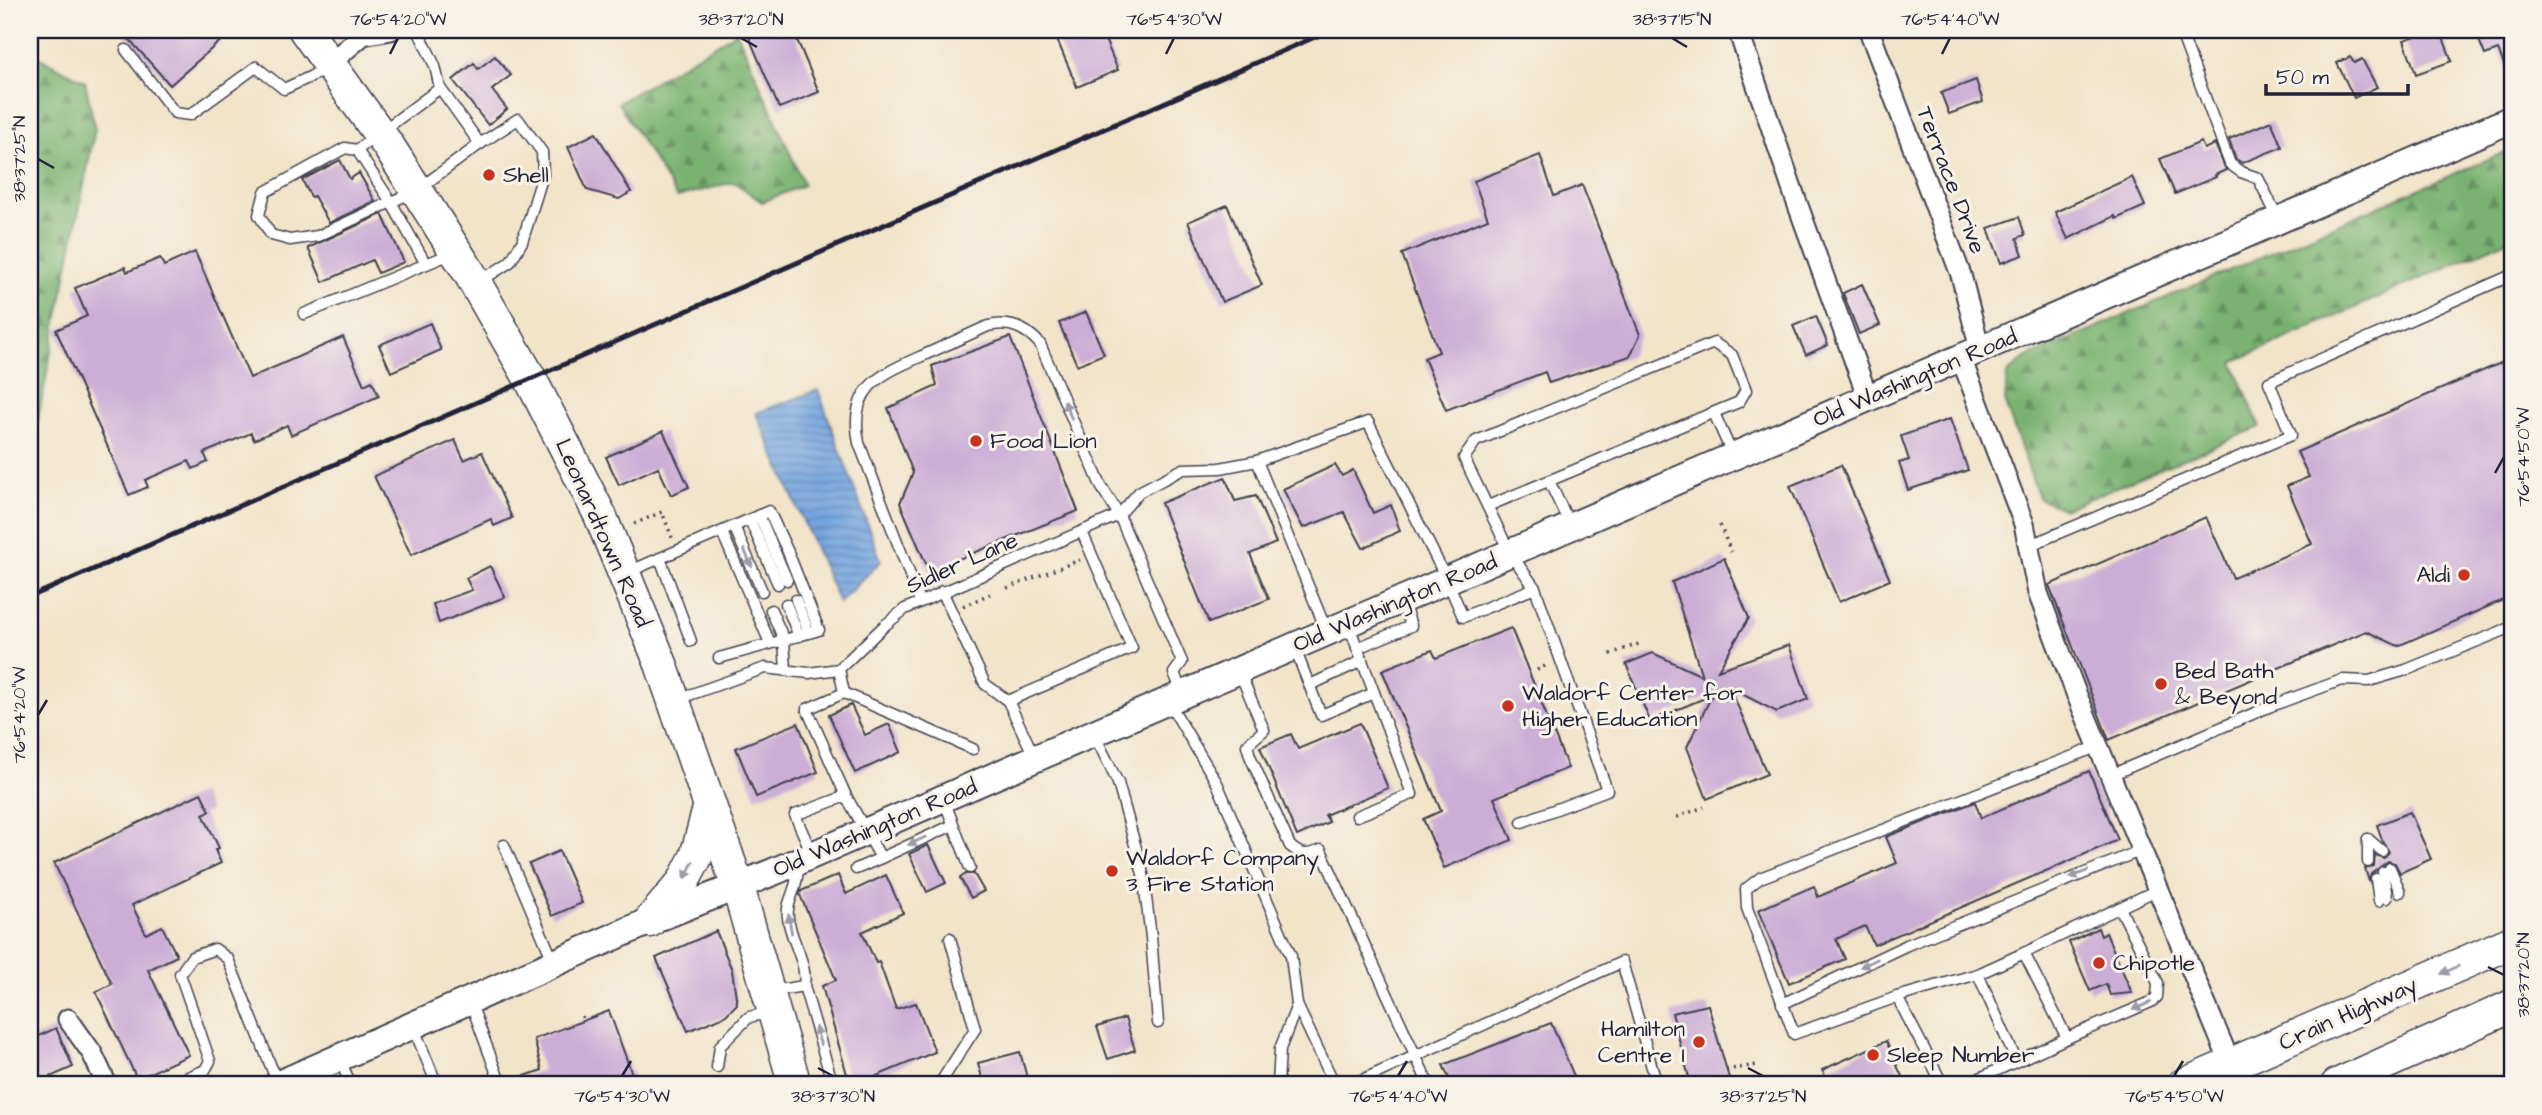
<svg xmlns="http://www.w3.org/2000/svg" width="2542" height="1115" viewBox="0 0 2542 1115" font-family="'Architects Daughter',sans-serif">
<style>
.forest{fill:url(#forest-firs);stroke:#4e6a56;stroke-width:2}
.water{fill:url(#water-rules);stroke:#4c648d;stroke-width:2}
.building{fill:#cbadd6}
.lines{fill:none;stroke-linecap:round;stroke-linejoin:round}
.service-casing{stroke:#413f50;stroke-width:13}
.minor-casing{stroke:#413f50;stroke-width:23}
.secondary-casing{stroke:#413f50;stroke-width:30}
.trunk-casing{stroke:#413f50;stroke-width:35}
.path{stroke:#413f50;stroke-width:3.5;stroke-dasharray:2 5;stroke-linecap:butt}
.service{stroke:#fff;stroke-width:10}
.minor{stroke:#fff;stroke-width:19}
.secondary{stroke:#fff;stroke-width:26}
.trunk{stroke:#fff;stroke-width:32}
.rail{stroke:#22223b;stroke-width:5}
.oneway{fill:#9c9ca7}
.ticks{fill:none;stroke:#22223b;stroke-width:2.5}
.poi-dot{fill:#c8321e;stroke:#f7f3e8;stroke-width:2.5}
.labels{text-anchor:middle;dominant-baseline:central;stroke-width:6;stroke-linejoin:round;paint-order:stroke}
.poi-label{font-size:23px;fill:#22223b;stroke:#f7f3e8;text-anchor:start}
.street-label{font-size:23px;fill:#22223b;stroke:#f7f3e8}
.neatline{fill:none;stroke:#22223b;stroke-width:2.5}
.ticks-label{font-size:18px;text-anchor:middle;fill:#22223b}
</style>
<defs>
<pattern id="forest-firs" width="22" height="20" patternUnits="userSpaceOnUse" patternTransform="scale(1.75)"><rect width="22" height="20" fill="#7ab371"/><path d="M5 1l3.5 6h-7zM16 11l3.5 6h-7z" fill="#64915e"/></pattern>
<pattern id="water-rules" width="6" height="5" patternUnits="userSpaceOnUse" patternTransform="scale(1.75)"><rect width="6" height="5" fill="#75a5df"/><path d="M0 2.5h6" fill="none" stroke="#6086b6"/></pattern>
</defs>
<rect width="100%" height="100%" fill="#f7f3e8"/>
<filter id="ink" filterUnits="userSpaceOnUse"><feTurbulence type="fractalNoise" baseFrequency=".0143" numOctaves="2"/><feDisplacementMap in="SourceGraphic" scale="14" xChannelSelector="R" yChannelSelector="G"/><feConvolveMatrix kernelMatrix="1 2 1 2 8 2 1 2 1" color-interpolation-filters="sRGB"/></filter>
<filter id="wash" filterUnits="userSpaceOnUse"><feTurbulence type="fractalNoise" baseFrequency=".00686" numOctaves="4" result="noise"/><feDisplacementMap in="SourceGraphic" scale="28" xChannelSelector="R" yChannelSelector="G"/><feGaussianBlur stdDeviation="1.57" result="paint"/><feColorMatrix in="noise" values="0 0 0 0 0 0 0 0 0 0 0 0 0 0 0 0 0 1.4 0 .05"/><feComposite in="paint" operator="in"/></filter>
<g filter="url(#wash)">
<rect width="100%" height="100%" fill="#f1e4c9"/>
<g class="forest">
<polygon points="737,32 804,185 762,202 734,182 677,197 618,103"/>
<polygon points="30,53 85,81 95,129 30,459"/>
<polygon points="2512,149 2512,238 2233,362 2260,427 2064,509 2039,498 2005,403 2007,374 2025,358"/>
</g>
<polygon class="water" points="818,390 881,561 839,603 756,413"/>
<g id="blocks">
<g class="building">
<polygon points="121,30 233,30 170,85"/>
<polygon points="746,30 793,30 819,92 779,108"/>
<polygon points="1053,30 1101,30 1118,70 1077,87"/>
<polygon points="2433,30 2440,30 2452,61 2416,74 2404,40"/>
<polygon points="2475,30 2512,30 2512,83 2498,50 2485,55"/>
<polygon points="495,56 511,75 492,90 507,109 488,125 453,80 474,63 478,69"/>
<polygon points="2350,57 2354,63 2362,59 2377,87 2354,98 2337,63"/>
<polygon points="1976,80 1983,102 1949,114 1941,93"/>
<polygon points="2271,121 2282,147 2242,163 2236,159 2229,139"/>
<polygon points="596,133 631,192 619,199 587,190 568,147"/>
<polygon points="2201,142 2204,149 2215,144 2226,170 2215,175 2216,177 2175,194 2160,159"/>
<polygon points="1540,155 1554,196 1582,185 1640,335 1630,356 1549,383 1545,372 1446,410 1424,358 1439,352 1402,254 1488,219 1474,181"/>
<polygon points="340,160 350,179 359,173 375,201 329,223 314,196 311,197 302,180"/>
<polygon points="2132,177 2145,206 2116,219 2115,216 2068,239 2055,212"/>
<polygon points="1227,205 1262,285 1222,302 1188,222"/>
<polygon points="382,214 404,262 378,273 372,260 323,282 308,248"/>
<polygon points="2019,217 2025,235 2017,238 2023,255 2001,263 1988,228"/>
<polygon points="195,252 250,378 343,337 364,385 372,381 379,396 291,435 287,425 254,440 251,433 204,453 208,462 193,469 189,461 145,480 148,487 129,495 56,330 87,316 75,288 125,267 127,272 160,258 164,266"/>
<polygon points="1862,284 1880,325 1859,334 1843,293"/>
<polygon points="1086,312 1104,354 1077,365 1059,323"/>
<polygon points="1816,316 1828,345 1806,355 1793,326"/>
<polygon points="430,323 441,350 391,372 379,345"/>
<polygon points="1010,337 1078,511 929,571 900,503 913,473 888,408 937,386 932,366"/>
<polygon points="2512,358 2512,596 2398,646 2366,631 2109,740 2049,585 2206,517 2233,578 2312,544 2287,486 2309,477 2297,452"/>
<polygon points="1950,419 1968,470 1908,490 1899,463 1909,460 1901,436"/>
<polygon points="663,431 689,487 671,495 658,467 619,485 606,457"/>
<polygon points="455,440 464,460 482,452 512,518 494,526 491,519 411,555 374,476"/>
<polygon points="1335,465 1342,476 1353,470 1373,513 1391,505 1400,531 1363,548 1344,512 1303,528 1283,489"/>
<polygon points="1841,465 1890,580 1839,602 1790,486"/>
<polygon points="1225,477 1235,501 1256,496 1276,543 1250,554 1269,599 1209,623 1161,503"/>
<polygon points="1724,558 1749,618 1718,670 1789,645 1808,699 1777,712 1730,688 1767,774 1707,799 1687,747 1712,695 1650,721 1626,664 1653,653 1702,676 1672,582"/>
<polygon points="490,566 505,597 439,623 433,604 472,590 466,578"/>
<polygon points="1511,628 1568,768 1494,798 1512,840 1444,868 1423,819 1441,811 1382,670 1432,650 1436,658"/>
<polygon points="851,705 865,735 889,724 901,752 855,773 829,715"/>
<polygon points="798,723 818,772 756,797 736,748"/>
<polygon points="1360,723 1388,788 1325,815 1329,822 1297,836 1260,747 1291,734 1298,749"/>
<polygon points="2089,771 2118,840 1874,945 1865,926 1836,939 1845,959 1789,983 1758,910 1814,886 1818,897 1897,863 1886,837 1975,802 1981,818"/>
<polygon points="201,793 210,811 203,814 219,848 215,850 221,863 132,905 146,934 162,926 177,956 148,970 189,1055 137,1079 96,992 112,984 54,863"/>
<polygon points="2410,812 2431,859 2400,873 2395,863 2388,861 2371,874 2369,881 2365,869 2374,866 2375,855 2384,858 2389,852 2383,842 2377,825"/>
<polygon points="928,845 946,883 927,892 909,854"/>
<polygon points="559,851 582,903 552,916 529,864"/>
<polygon points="966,874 974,874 984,891 971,898 960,878"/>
<polygon points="838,875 846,894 886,875 903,913 862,932 876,963 879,962 896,1009 916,1003 935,1052 855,1085 850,1085 822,986 836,980 800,895 801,891"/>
<polygon points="2098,928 2101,936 2106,933 2132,993 2110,995 2106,984 2090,991 2069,942"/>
<polygon points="716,931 732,970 737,1004 725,1016 688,1031 656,958"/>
<polygon points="1708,1005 1729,1078 1723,1080 1720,1085 1691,1085 1672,1013"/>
<polygon points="609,1011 636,1085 508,1085 508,1082 542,1070 534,1039"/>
<polygon points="1125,1018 1135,1050 1108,1059 1097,1027"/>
<polygon points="1551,1023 1578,1085 1452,1085 1443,1065"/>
<polygon points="56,1028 73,1067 39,1082 30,1062 30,1040"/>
<polygon points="1886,1041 1904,1081 1895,1085 1829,1085 1822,1070"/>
<polygon points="1020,1052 1029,1085 984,1085 978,1063"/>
</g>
</g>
</g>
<g filter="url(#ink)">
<use href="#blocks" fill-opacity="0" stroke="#413f50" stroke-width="2"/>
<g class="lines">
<g class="service-casing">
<g id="service">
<polyline points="418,30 435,66 440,88 480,144 417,190 318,236 290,240 271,235 259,215 265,192 345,148 357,150 440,88"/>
<polyline points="2180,30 2230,164 2241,172 2258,178 2278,218"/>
<polyline points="126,50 175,113 190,115 256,67 284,89 312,76 327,65"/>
<polyline points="357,150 391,202 426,264"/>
<polyline points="479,282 510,262 522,242 543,175 542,152 518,119 480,144"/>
<polyline points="304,314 453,253"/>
<polyline points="1714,413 1733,456"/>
<polyline points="1549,481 1570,525"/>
<polyline points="1488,506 1739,402 1746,390 1732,355 1714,343 1476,441 1464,458 1510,553 1535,588 1607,790 1522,822"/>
<polyline points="759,515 787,580"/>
<polyline points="750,520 778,584"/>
<polyline points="734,526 762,591"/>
<polyline points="722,532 770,643"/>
<polyline points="2028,546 2291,435 2269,382 2512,275"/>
<polyline points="660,558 691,641"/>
<polyline points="628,572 769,511 788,552 819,630 784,640 786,670"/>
<polyline points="942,591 985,684 1008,701"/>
<polyline points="796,600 809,633"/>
<path d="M920 601 859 443C848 388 879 375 922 356 944 346 966 336 988 326 1009 321 1025 327 1040 344L1101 486 1119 515 1182 662 1174 673 1183 694"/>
<polyline points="786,604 799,636"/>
<polyline points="1348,623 1412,794 1357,816"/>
<polyline points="1327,632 1257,461 1368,422 1447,580 1463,617 1535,588"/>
<polyline points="1357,648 1411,626 1402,600"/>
<polyline points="1295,649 1321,715 1374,693"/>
<polyline points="719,658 784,640 771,610"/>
<polyline points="839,669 844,693 807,709 846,796"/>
<path d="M1239 671 1264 730 1247 745 1250 756 1290 846C1302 856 1306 856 1321 850L1429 1085"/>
<polyline points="1310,685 1362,661"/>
<polyline points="844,693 973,749"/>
<polyline points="678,699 765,668 809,673 839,669 884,626 905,609 1119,515 1139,492 1183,469 1220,468 1257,461"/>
<polyline points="1168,701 1217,783 1291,956 1297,1005 1280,1049 1278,1085"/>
<polyline points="1094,734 1118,783 1143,874 1151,937 1158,1023"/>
<polyline points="1035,758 1008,701 1132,648 1082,532"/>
<polyline points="2111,775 2271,706 2342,680 2369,681 2406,670 2512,627"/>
<polyline points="944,800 970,868"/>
<polyline points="2368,839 2382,851"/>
<polyline points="504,845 554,963"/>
<polyline points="812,854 795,815 846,796 881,858 856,869"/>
<polyline points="881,858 953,825"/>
<polyline points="2368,862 2368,839"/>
<path d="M799 864C798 872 797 879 795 886 792 897 786 906 788 918 791 942 808 963 804 986L833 1085"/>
<polyline points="2390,868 2400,892"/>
<polyline points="2383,872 2387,898"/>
<polyline points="2376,879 2379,901"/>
<polyline points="1978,974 1897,997 1794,1034 1747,908 1746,889 1760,878 2099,746"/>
<polyline points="773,991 804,986"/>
<polyline points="1897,997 1943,1085"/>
<polyline points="470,1001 501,1085"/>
<polyline points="1782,1004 1907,945 2142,850"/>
<polyline points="1297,1005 1335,1085"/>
<polyline points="413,1026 437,1085"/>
<polyline points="2067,1038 2151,1002 2157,997 2158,983 2120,908"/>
<polyline points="339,1058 351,1085"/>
<polyline points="2016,1060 1978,974 2024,953"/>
<polyline points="717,1067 720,1046 749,1017 768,1013"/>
<polyline points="169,1085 205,1070 210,1061 180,974 192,957 215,949 228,959 278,1084"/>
<polyline points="939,1085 975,1029 950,938"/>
<polyline points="1351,1085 1622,962 1657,1085"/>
<polyline points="1965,1085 2067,1038 2024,953 2159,889"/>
</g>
</g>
<g class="minor-casing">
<g id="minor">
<polyline points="1738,30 1796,200 1868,398"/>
<polyline points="1869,30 1961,275 1980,349"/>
<polyline points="330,63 363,35 391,30"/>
<polyline points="1961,358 2024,524 2038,593 2076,693 2231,1065"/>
<polyline points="68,1019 92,1053 107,1085"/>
</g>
</g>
<g class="secondary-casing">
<polyline id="secondary" points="277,1085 650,921 773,872 2512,119"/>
</g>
<g class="trunk-casing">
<g id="trunk">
<polyline points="305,30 389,147 469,272 531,380 600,515 661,664 738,887 795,1085"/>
<polyline points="650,921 683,882 696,857 709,808"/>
<polyline points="2183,1085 2512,942"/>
<polyline points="2337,1085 2512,1006"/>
</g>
</g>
<g class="path">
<polyline points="634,524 662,512 673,540"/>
<polyline points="1720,525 1731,552"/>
<polyline points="1007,588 1080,560"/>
<polyline points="963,606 990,594"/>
<polyline points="1610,654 1639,644"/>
<polyline points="1537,670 1547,665"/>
<polyline points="1677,817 1704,807"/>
<polyline points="582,1016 583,1021"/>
<polyline points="1726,1070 1757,1065"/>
</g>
<use href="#service" class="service"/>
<use href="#minor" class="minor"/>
<use href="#secondary" class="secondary"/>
<use href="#trunk" class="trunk"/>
<polyline class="rail" points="30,597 1331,30"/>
</g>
<defs><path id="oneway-solid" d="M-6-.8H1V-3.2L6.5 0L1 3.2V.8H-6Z" transform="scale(1.75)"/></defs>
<g class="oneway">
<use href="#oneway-solid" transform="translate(1068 410) rotate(-113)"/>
<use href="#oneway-solid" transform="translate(748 558) rotate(66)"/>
<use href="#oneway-solid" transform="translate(917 841) rotate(155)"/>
<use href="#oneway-solid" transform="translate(689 870) rotate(117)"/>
<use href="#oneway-solid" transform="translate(2079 874) rotate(159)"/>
<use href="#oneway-solid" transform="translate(790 924) rotate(-100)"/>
<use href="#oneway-solid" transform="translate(1869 963) rotate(155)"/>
<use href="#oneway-solid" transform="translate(2450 970) rotate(156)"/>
<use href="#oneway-solid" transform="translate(2142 1006) rotate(156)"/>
<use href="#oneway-solid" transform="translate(818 1036) rotate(-106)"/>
</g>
</g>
<path class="ticks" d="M741 38 757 47M1672 38 1687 47M390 54 398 38M1166 54 1174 38M1942 54 1950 38M38 159 54 168M2495 473 2504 457M38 715 47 700M2488 967 2504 975M818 1068 833 1076M1748 1068 1763 1076M622 1076 631 1061M1398 1076 1407 1061M2174 1076 2183 1061"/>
<g class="poi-dot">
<circle cx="489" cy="175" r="7"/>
<circle cx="976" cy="441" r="7"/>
<circle cx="2464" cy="575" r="7"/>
<circle cx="2161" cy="684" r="7"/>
<circle cx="1508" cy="706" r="7"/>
<circle cx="1112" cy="871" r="7"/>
<circle cx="2099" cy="963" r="7"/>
<circle cx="1699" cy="1042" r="7"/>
<circle cx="1873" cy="1055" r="7"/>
</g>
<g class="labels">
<g class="poi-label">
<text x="503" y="175">Shell</text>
<text x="990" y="441">Food Lion</text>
<text x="2450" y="575" text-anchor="end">Aldi</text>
<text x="2175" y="671">Bed Bath<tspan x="2175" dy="26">&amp; Beyond</tspan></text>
<text x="1522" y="693">Waldorf Center for<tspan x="1522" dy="26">Higher Education</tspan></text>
<text x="1126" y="858">Waldorf Company<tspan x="1126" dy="26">3 Fire Station</tspan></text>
<text x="2113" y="963">Chipotle</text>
<text x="1685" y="1029" text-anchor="end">Hamilton<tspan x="1685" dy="26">Centre I</tspan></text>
<text x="1887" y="1055">Sleep Number</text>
</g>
<g class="street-label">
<text transform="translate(1951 180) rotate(69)">Terrace Drive</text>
<text transform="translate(1915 378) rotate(-23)">Old Washington Road</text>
<text transform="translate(603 533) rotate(66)">Leonardtown Road</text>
<text transform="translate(962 563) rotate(-24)">Sidler Lane</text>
<text transform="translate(1395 603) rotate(-23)">Old Washington Road</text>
<text transform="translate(875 828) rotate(-23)">Old Washington Road</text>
<text transform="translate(2348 1014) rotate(-24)">Crain Highway</text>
</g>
</g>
<rect width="2542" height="1115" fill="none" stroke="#f7f3e8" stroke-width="77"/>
<path d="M2266 84v10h142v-10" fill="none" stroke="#22223b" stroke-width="3.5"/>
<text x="2276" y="84" font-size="21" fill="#22223b" stroke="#f7f3e8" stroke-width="5" paint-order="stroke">50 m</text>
<rect x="38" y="38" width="2466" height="1038" class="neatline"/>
<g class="ticks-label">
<text x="398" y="25">76°54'20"W</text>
<text x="741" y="25">38°37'20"N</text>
<text x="1174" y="25">76°54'30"W</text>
<text x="1672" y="25">38°37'15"N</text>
<text x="1950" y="25">76°54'40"W</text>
<text transform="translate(19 159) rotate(-90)" y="6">38°37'25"N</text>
<text transform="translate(2523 457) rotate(-90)" y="6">76°54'50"W</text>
<text transform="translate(19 715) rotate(-90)" y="6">76°54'20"W</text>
<text transform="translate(2523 975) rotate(-90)" y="6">38°37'20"N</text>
<text x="622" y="1102">76°54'30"W</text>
<text x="833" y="1102">38°37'30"N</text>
<text x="1398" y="1102">76°54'40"W</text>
<text x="1763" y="1102">38°37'25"N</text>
<text x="2174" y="1102">76°54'50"W</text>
</g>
</svg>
